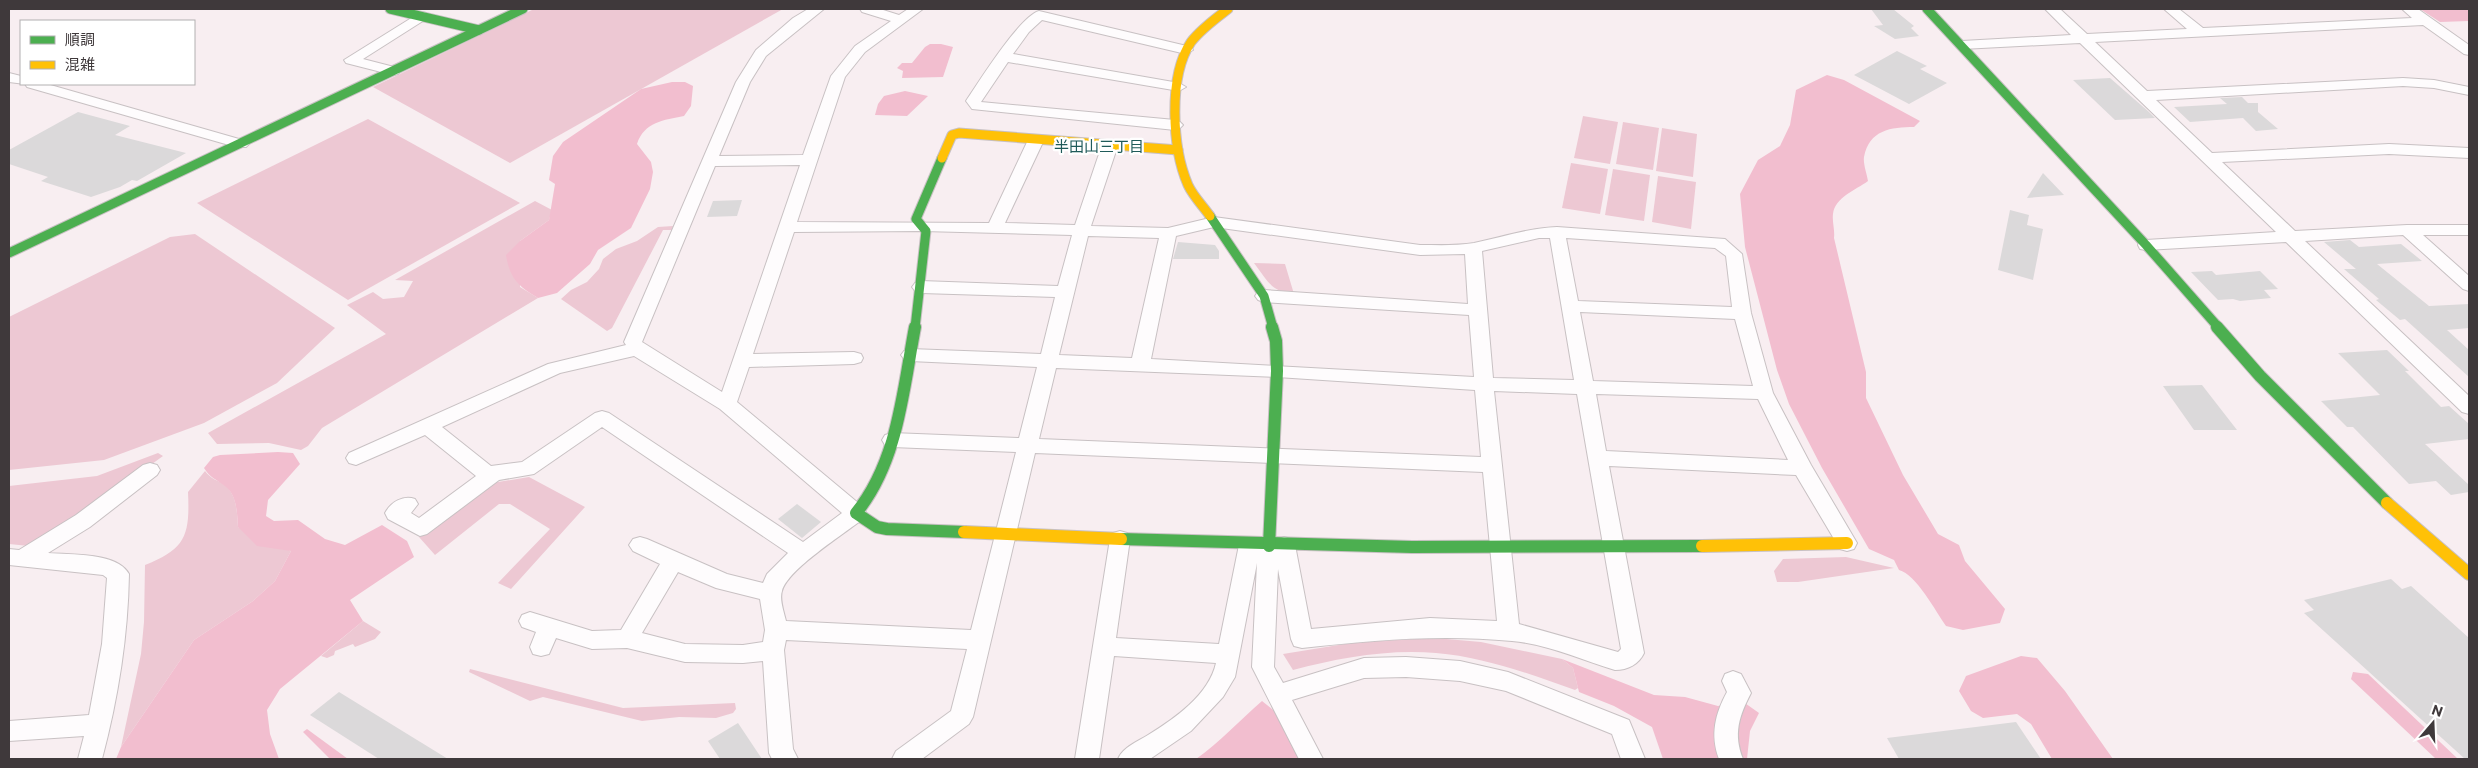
<svg xmlns="http://www.w3.org/2000/svg" width="2478" height="768" viewBox="0 0 2478 768" font-family="Commissioner,'Noto Sans JP',sans-serif">
<style>
.green{fill:#edc8d3}
.forest{fill:#f2becf}
.building{fill:#dbd9da}
.lines{fill:none;stroke-linecap:round;stroke-linejoin:round}
.street-casing{stroke:#c8c1c3;stroke-width:2}
.fast-far1-casing{stroke:#c8c1c3;stroke-width:11}
.fast-casing{stroke:#c8c1c3;stroke-width:14}
.slow-far1-casing{stroke:#c8c1c3;stroke-width:11}
.slow-casing{stroke:#c8c1c3;stroke-width:14}
.street{fill:#fefcfd;fill-rule:evenodd}
.fast-far1{stroke:#4caf50;stroke-width:9}
.fast{stroke:#4caf50;stroke-width:12}
.slow-far1{stroke:#ffc107;stroke-width:9}
.slow{stroke:#ffc107;stroke-width:12}
.labels{text-anchor:middle;dominant-baseline:central;stroke-width:4.5;stroke-linejoin:round;paint-order:stroke}
.neighbourhood-label{font-size:15px;fill:#205b5a;stroke:#fff}
</style>
<rect width="100%" height="100%" fill="#f8eef1"/>
<g class="green">
<polygon points="534,9 783,9 510,163 373,87"/>
<polygon points="1583,116 1618,122 1610,164 1574,158"/>
<polygon points="368,119 520,203 348,300 197,203"/>
<polygon points="1623,122 1659,128 1653,170 1616,164"/>
<polygon points="1662,128 1697,134 1693,177 1656,171"/>
<polygon points="1571,163 1608,169 1600,214 1562,208"/>
<polygon points="1613,169 1650,175 1644,221 1605,215"/>
<polygon points="1658,176 1696,182 1691,229 1652,222"/>
<polygon points="535,201 552,210 549,220 520,241 520,287 538,298 322,428 308,446 301,450 269,443 217,444 208,433 386,334 347,305 373,292 383,299 404,297 413,281 395,280"/>
<polygon points="673,226 672,230 663,230 612,328 607,331 561,299 571,290 587,282 599,269 603,259 616,249 637,241 658,227"/>
<polygon points="195,234 335,328 277,383 204,423 104,460 9,470 9,317 170,237"/>
<path d="M1254 263 1285 264 1294 294C1271 292 1267 280 1254 263Z"/>
<polygon points="158,453 163,456 87,511 29,546 9,544 9,486 97,476"/>
<path d="M205 471C211 479 217 480 225 485 237 495 237 513 238 527L291 551 275 581 253 601 194 640 121 747 141 654 144 622 145 565C186 549 190 535 188 492Z"/>
<polygon points="529,477 585,507 511,589 498,583 550,529 510,504 499,504 435,555 419,537 492,483"/>
<polygon points="1846,557 1894,568 1798,582 1777,582 1774,571 1783,559"/>
<polygon points="363,621 381,632 375,639 355,647 353,644 335,651 334,655 327,658 321,656"/>
<path d="M1435 638 1481 642 1562 659 1573 668 1578 688 1575 690C1530 674 1484 657 1436 653 1387 649 1339 658 1293 670L1283 654 1357 642Z"/>
<polygon points="470,669 623,708 735,703 736,709 733,713 716,718 679,717 642,721 543,697 530,701 469,672"/>
</g>
<g class="forest">
<polygon points="2420,9 2469,9 2469,21 2440,22"/>
<polygon points="930,44 941,44 953,47 943,77 902,78 903,71 897,68 902,63 912,63 925,47"/>
<path d="M1827 75 1844 80 1920 121 1914 127C1891 127 1869 130 1864 157 1863 164 1867 174 1868 181 1856 190 1835 197 1833 214 1832 222 1835 230 1834 238L1866 372V398L1903 475 1938 534 1959 545 1965 561 2005 609 2000 623 1963 630 1946 626C1936 612 1916 574 1899 570L1894 560 1869 549 1822 468 1789 404 1777 370 1745 247 1740 194 1758 160 1780 146 1790 125 1796 90Z"/>
<path d="M672 82H685L693 86 691 106 684 116C664 120 644 122 637 144L651 162 653 172 650 189 631 228 598 250 590 264 557 293 538 298C518 286 510 279 506 255L520 241 549 220 555 184 549 180 553 156 563 142 641 89Z"/>
<polygon points="905,91 928,96 907,116 875,115 878,104 884,96"/>
<path d="M278 452 293 453 300 464 268 500 266 516 274 521 298 520 325 539 345 545 382 525 407 541 414 557 350 600 363 621 280 689 267 710 270 734 279 759H116L121 747 194 640 253 601 275 581 291 551 257 546 238 527C237 513 237 495 225 486 216 479 210 478 204 468L213 457 220 455Z"/>
<polygon points="2021,656 2037,658 2065,691 2113,759 2052,759 2031,724 2017,714 1983,718 1971,711 1959,691 1966,676"/>
<polygon points="1562,659 1654,695 1685,697 1718,706 1742,701 1759,713 1750,731 1747,759 1663,759 1652,727 1614,706 1579,692 1573,668"/>
<polygon points="2353,672 2368,674 2458,759 2436,759 2351,679"/>
<path d="M1262 701 1277 713 1301 759H1196C1220 742 1240 720 1262 701Z"/>
<polygon points="307,729 348,759 330,759 303,732"/>
</g>
<g class="building">
<polygon points="1871,9 1893,9 1914,26 1911,28 1919,36 1895,39 1874,26 1883,25"/>
<polygon points="1897,51 1927,66 1920,69 1947,83 1909,104 1854,75"/>
<polygon points="2110,78 2149,112 2155,118 2115,120 2073,80"/>
<polygon points="2242,97 2248,103 2258,103 2258,112 2278,129 2256,131 2243,118 2190,122 2174,107 2227,104 2220,98"/>
<polygon points="78,112 130,126 115,135 186,153 137,181 132,180 120,187 91,197 41,181 48,177 9,164 9,150"/>
<polygon points="2043,173 2064,195 2027,198"/>
<polygon points="742,200 737,216 707,217 713,201"/>
<polygon points="2010,210 2029,215 2027,225 2043,229 2033,280 1998,270"/>
<polygon points="2350,240 2359,247 2401,244 2422,261 2377,264 2429,306 2469,304 2469,328 2447,330 2469,350 2469,377 2405,319 2400,320 2376,300 2379,299 2344,269 2356,269 2324,242"/>
<polygon points="1178,242 1215,245 1219,251 1219,259 1173,259"/>
<polygon points="2212,271 2216,275 2260,271 2278,289 2264,290 2271,298 2240,301 2233,299 2218,300 2191,272"/>
<polygon points="2387,350 2409,371 2405,371 2441,407 2449,406 2469,424 2469,439 2425,444 2469,485 2469,492 2451,495 2436,481 2409,484 2353,427 2347,427 2321,401 2380,395 2338,353"/>
<polygon points="2202,385 2237,430 2194,430 2163,386"/>
<polygon points="797,504 821,522 802,538 778,519"/>
<polygon points="2391,579 2402,589 2411,586 2469,638 2469,759 2465,759 2304,613 2314,610 2304,600"/>
<polygon points="339,692 448,759 379,759 310,715"/>
<polygon points="2016,722 2041,759 1899,759 1887,738"/>
<polygon points="738,723 762,759 720,759 708,741"/>
</g>
<g class="lines">
<g class="street-casing">
<g id="street">
<path d="M808 9H824L766 56 750 82 719 156 803 155 831 76 855 46 891 21 862 12 860 9H880L899 15 908 9H923L865 52 845 77 797 222 989 223 1028 140 1036 135 1044 140 1005 223 1075 225 1102 145 1110 140 1118 145 1091 226 1168 228 1214 217 1420 245C1438 245 1456 246 1474 243 1502 237 1529 228 1557 227L1725 239 1742 254 1751 313 1773 393 1811 465 1857 543 1854 549 1847 551 1840 549 1796 475 1609 466 1644 653C1639 664 1628 670 1615 670 1582 660 1547 644 1512 641 1440 634 1374 640 1302 648L1294 646 1291 639 1278 569 1274 667 1283 683 1364 658 1406 657 1460 661 1508 672 1629 720 1645 759H1621L1612 734 1506 691 1460 681 1406 677 1364 678 1292 700 1323 759H1299L1252 667 1257 563 1235 677 1223 697 1191 731 1150 759H1118C1123 747 1137 742 1148 735 1174 719 1209 695 1216 663L1114 656 1099 759H1075L1110 539 1113 533 1120 531 1127 533 1130 539 1116 638 1219 644 1239 545 1243 539 1250 537 1257 539 1260 544 1262 540 1269 538 1276 540 1284 537 1291 539 1295 545 1311 629 1430 618 1497 621 1483 472 1035 453 973 717 969 724 922 759H892L896 751 951 711 967 649 786 640 784 650 793 749 798 759H772L769 753 763 661 743 663 685 662 627 648 592 649 556 638 549 654 541 656 533 654 530 647 536 632 522 627 519 621 522 615 530 612 592 631 621 630 660 564 633 551 629 545 633 539 640 537 647 539 727 574 763 583 767 574 788 553 602 427 534 474 499 480 427 534 420 536 388 519 385 513C391 502 403 495 415 499L418 504 411 513 419 518 476 476 425 435 356 465 349 463 346 458 349 453 548 364 626 345 624 342 736 82 756 50 793 18ZM800 165 722 392 642 342 715 166ZM1214 227 1420 255 1465 254 1468 304 1264 290 1258 292 1255 296 1258 300 1264 302 1469 315 1474 377 1151 359 1176 236ZM923 231 1072 235 1058 286 921 281 915 283 912 287 915 291 921 293 1055 297 1041 354 910 349 904 351 901 355 904 359 910 361 1037 367 1019 438 892 433 885 435 882 440 885 445 892 447 1016 452 971 630 786 621C784 612 779 599 782 591 787 570 845 533 863 519L866 513 863 507 737 402 749 367 854 364 861 362 863 358 861 354 854 352 753 354 794 232ZM1088 236 1159 238 1132 358 1059 355ZM1539 238H1550L1574 380 1493 378 1482 251ZM1566 238 1715 248 1726 256 1732 307 1578 301ZM1580 312 1735 319 1753 386 1593 381ZM634 356 720 409 842 513 803 542 609 413 602 411 595 413 522 462 491 466 442 427 560 373ZM1056 368 1277 377 1475 390 1481 457 1039 439ZM1494 391 1577 394 1621 649 1618 652 1519 624ZM1596 394 1758 399 1788 460 1606 451ZM678 572 716 588 760 599 765 630 763 642 743 645 685 644 642 633Z"/>
<polygon points="2045,9 2060,9 2087,34 2187,29 2164,9 2179,9 2203,28 2412,18 2402,9 2418,9 2469,45 2469,55 2464,54 2423,25 2095,42 2147,91 2403,78 2434,80 2469,87 2469,95 2434,88 2403,86 2156,100 2212,153 2389,144 2469,148 2469,158 2389,154 2222,162 2295,231 2407,225 2469,225 2469,235 2423,235 2469,276 2469,291 2463,289 2403,235 2305,241 2469,396 2469,414 2462,412 2286,242 2146,250 2140,249 2138,245 2140,241 2146,240 2276,232 2080,43 1962,49 1955,45 1962,41 2071,35"/>
<path d="M1039 11 1191 47 1193 50 1186 54 1042 20 1029 32 1013 54 1179 83 1186 87 1179 91 1008 62 981 102 1175 120 1180 122 1183 125 1180 128 1175 130 972 109 966 101C978 83 1020 16 1039 11Z"/>
<polygon points="421,12 426,13 428,16 426,19 363,59 398,68 400,71 398,74 393,75 346,63 344,60"/>
<polygon points="9,73 21,76 21,84 47,84 246,141 249,144 246,147 236,147 27,87 25,84 9,82"/>
<path d="M150 463 157 465 160 470 157 475 90 527 48 553C70 555 117 552 129 574 128 637 118 699 102 759H78L84 736 9 741V721L89 715 102 644 107 578 103 575 9 565V549L19 550 76 515 143 465Z"/>
<path d="M1733 671 1741 674 1751 693C1739 716 1733 734 1743 759H1719C1710 735 1715 714 1727 692L1722 681 1725 674Z"/>
</g>
</g>
<g class="fast-far1-casing">
<g id="fast-far1">
<polyline points="390,9 479,30"/>
<polyline points="1927,9 2146,245 2219,328"/>
<polyline points="1210,216 1264,296 1273,328"/>
<polyline points="9,253 523,9"/>
<polyline points="915,328 926,231 916,219 942,158"/>
</g>
</g>
<g class="fast-casing">
<g id="fast">
<path d="M915 327C903 390 898 462 856 513L877 527 887 529 964 532"/>
<polyline points="2217,327 2260,376 2387,503"/>
<polyline points="1121,539 1412,547 1702,546"/>
<polyline points="1269,546 1277,371 1276,341 1272,327"/>
</g>
</g>
<g class="slow-far1-casing">
<g id="slow-far1">
<polyline points="942,158 952,135 959,133 1178,150"/>
<path d="M1210 216C1203 206 1193 196 1188 185 1172 148 1168 76 1191 42 1201 29 1215 19 1228 9"/>
</g>
</g>
<g class="slow-casing">
<g id="slow">
<polyline points="2387,503 2469,574"/>
<polyline points="964,532 1121,539"/>
<polyline points="1702,546 1847,543"/>
</g>
</g>
<use href="#street" class="street"/>
<use href="#fast-far1" class="fast-far1"/>
<use href="#fast" class="fast"/>
<use href="#slow-far1" class="slow-far1"/>
<use href="#slow" class="slow"/>
</g>
<g class="labels">
<g class="neighbourhood-label">
<text x="1099" y="146">半田山三丁目</text>
</g>
</g>
<rect width="2478" height="768" fill="none" stroke="#3f393b" stroke-width="20"/>
<rect x="20" y="20" width="175" height="65" fill="#ffffff" stroke="#b2b0b1"/>
<rect x="30" y="36" width="25" height="8" fill="#4caf50" stroke="#b2b0b1"/>
<text x="65" y="45" font-size="15" fill="#3f393b">順調</text>
<rect x="30" y="61" width="25" height="8" fill="#ffc107" stroke="#b2b0b1"/>
<text x="65" y="70" font-size="15" fill="#3f393b">混雑</text>
<g transform="translate(2433 723) rotate(19)" stroke="#ffffff" stroke-width="4" paint-order="stroke">
<path d="M0-4L9 19L0 12L-9 19Z" fill="#3f393b"/>
<text y="-8" font-size="14" font-weight="bold" text-anchor="middle" fill="#3f393b">N</text>
</g>
</svg>
